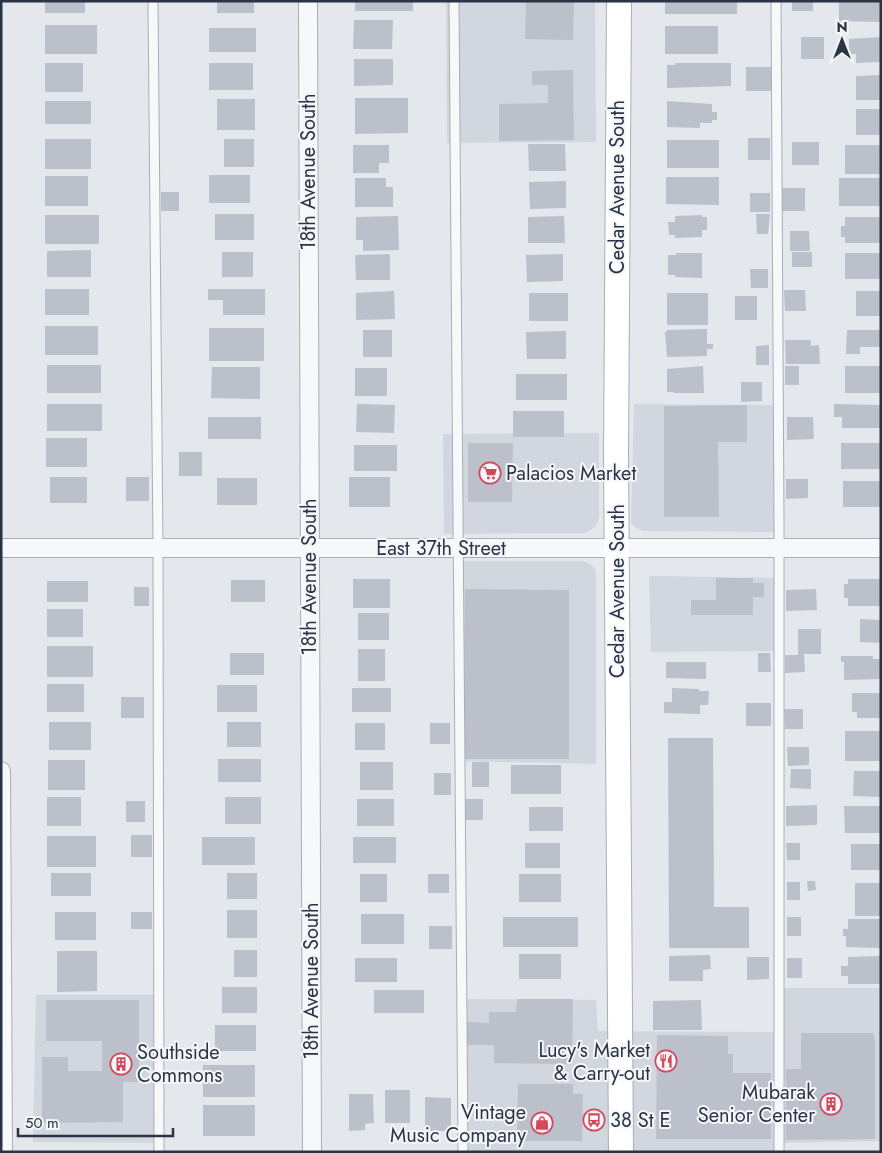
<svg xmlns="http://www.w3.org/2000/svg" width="882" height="1153" viewBox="0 0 882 1153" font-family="Jost,sans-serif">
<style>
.built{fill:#d2d6de}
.building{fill:#bbc0ca}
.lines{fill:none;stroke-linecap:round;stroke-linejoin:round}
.service-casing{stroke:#a9aeb7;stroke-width:11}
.minor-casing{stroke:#a9aeb7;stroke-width:20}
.secondary-casing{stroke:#a9aeb7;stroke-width:26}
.service{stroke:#f7f8fa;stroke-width:9}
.minor{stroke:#f7f8fa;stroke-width:18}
.secondary{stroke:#fff;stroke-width:24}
.labels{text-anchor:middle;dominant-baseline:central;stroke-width:4;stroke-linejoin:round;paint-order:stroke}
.street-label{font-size:20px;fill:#2b3445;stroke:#f4f6f9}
.poi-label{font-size:20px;fill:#2b3445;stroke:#f4f6f9;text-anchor:start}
</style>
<rect width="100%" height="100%" fill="#e4e7ec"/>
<g class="built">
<polygon points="446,1 595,1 596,142 447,143"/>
<polygon points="634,404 778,405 777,532 643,531 636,528 631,523"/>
<polygon points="599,433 599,518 595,527 585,533 444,534 443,434"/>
<polygon points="460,561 583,561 592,565 596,571 596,764 458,761"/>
<polygon points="649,576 777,578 778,651 651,652"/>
<polygon points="783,988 881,988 881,1141 783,1143 784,1152 463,1152 462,999 596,1000 598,1031 783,1032"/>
<polygon points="36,995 157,995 156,1143 33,1142"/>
</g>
<g class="building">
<rect x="45" y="1" width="40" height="12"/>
<rect x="217" y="1" width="37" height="12"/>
<rect x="355" y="1" width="58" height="10"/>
<polygon points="526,1 574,1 573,40 525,39"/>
<rect x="665" y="1" width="72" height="13"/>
<rect x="792" y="1" width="21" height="10"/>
<polygon points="839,1 881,1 881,22 839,21"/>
<polygon points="354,20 393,20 392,49 353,49"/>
<rect x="45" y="25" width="52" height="29"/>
<rect x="665" y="26" width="53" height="28"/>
<rect x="209" y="28" width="47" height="24"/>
<rect x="801" y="37" width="23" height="22"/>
<polygon points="881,37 881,62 856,63 856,54 849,54 849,39"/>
<polygon points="354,59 393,59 393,85 354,86"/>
<rect x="45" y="63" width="38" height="29"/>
<rect x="209" y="63" width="44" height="27"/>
<polygon points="675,63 731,63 731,86 667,88 667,65 675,65"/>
<rect x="746" y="67" width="25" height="24"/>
<polygon points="573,70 574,140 499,141 499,104 548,103 548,85 532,85 532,71"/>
<polygon points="881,75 881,100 856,100 856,76"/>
<polygon points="355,98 408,98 408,133 355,134"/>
<rect x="217" y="99" width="38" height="31"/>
<rect x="45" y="101" width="46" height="23"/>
<polygon points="667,101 712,104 712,112 717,112 717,120 712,120 712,123 700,123 700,128 667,127"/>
<rect x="856" y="109" width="25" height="26"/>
<rect x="748" y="138" width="22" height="22"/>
<rect x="45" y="139" width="46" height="30"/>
<rect x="224" y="139" width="30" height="28"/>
<rect x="667" y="140" width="52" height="28"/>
<rect x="792" y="142" width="27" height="23"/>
<polygon points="528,144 565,144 566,171 529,171"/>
<polygon points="353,145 389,145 389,163 379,163 379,173 353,173"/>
<rect x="845" y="145" width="36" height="29"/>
<rect x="209" y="175" width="41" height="28"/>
<rect x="45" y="176" width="43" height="30"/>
<polygon points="666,177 719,177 719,205 666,204"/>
<polygon points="355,178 386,178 386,187 393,187 393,207 355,207"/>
<rect x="839" y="178" width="42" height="28"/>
<polygon points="566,181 566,208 530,209 529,182"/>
<rect x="782" y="188" width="23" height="23"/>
<rect x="161" y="192" width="18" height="19"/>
<rect x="750" y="193" width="20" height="19"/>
<rect x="215" y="214" width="39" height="26"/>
<polygon points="756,214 770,214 768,234 757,234"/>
<rect x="45" y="215" width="54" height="29"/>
<polygon points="702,215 702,217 707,217 707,230 702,230 702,237 675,238 675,235 669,235 668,222 675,222 675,216"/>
<polygon points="398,216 399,250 363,251 363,240 356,240 356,217"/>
<polygon points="564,216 565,243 528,243 528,217"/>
<polygon points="845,217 881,217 881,243 845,243 845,237 841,237 841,226 845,226"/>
<polygon points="790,231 809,231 810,251 790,251"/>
<polygon points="91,250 91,277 47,277 47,251"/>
<rect x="222" y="252" width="31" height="25"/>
<rect x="792" y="252" width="20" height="15"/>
<polygon points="676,253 702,253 702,278 675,277 675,275 668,275 668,255 676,255"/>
<rect x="845" y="253" width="36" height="26"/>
<polygon points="390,254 390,280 356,280 355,255"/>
<polygon points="563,254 563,281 527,282 526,255"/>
<polygon points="750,269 768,269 768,288 751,288"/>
<rect x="45" y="289" width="44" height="26"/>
<polygon points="208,289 265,289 265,315 223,315 223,300 208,300"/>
<polygon points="784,290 805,290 806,311 785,311"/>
<polygon points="394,291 395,319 356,320 356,293"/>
<rect x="856" y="291" width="25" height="25"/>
<rect x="529" y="293" width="39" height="28"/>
<rect x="667" y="293" width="41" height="32"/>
<rect x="735" y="296" width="22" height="24"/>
<rect x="45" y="326" width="53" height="29"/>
<rect x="209" y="328" width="55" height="33"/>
<polygon points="707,329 707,344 713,344 713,349 707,349 707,356 667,357 665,332 667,332 667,330"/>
<rect x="363" y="330" width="29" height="27"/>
<polygon points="847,330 881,330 881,347 860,347 860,354 846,354"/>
<polygon points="566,331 566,359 527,359 526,332"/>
<polygon points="785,340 811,340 811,346 819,345 820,364 786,364"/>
<polygon points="769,345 769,365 756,365 756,346"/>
<rect x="47" y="365" width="54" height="28"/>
<polygon points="703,366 704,393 674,393 674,392 667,392 667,369"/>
<rect x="785" y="366" width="14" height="19"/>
<rect x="845" y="366" width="36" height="27"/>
<polygon points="212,367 260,367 260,399 211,398"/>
<rect x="355" y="368" width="32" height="28"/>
<rect x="516" y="374" width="51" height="26"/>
<polygon points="741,382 762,382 762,401 741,402"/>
<rect x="47" y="404" width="55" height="27"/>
<polygon points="357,404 395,405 394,433 356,432"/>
<polygon points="834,404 881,405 881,428 842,428 842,417 834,417"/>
<polygon points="747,405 747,442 718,442 719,517 664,517 664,406"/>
<rect x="513" y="411" width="51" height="26"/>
<rect x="208" y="417" width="53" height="22"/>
<polygon points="787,417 813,417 814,439 787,440"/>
<rect x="46" y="438" width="41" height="29"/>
<polygon points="468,443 513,443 512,502 468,502"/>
<rect x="841" y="443" width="40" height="26"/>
<rect x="354" y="445" width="43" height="26"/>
<rect x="179" y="452" width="23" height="24"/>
<rect x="50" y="477" width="37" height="26"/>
<rect x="126" y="477" width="23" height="24"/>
<rect x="349" y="477" width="41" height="30"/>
<rect x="217" y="478" width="40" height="27"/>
<polygon points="786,479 808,479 808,498 786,499"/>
<rect x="843" y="481" width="38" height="26"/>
<polygon points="716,578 753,578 753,583 764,583 764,597 753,597 753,615 691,615 691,600 716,600"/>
<rect x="353" y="579" width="37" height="29"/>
<polygon points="848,579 881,579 881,606 848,606 848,598 844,598 844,584 848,584"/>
<rect x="231" y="580" width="34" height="22"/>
<rect x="47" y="581" width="41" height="21"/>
<rect x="134" y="587" width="15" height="19"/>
<polygon points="465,589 569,590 569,759 464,759"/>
<polygon points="816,589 817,610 786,611 786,590"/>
<rect x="47" y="609" width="36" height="28"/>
<rect x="358" y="613" width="31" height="27"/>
<polygon points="860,619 881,620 881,643 860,642"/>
<polygon points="798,629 821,629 821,654 804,654 805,672 785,673 785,655 798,655"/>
<rect x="47" y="646" width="46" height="31"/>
<rect x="358" y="649" width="27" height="32"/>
<rect x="230" y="653" width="34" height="22"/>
<polygon points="758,653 770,653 771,672 758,672"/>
<polygon points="841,656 873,656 873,659 880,659 880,679 844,680 844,662 841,662"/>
<polygon points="666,662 706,662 706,679 666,678"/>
<rect x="47" y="684" width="37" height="28"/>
<rect x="217" y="685" width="40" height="27"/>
<rect x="352" y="688" width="39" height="24"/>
<polygon points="672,688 699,689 699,691 709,691 708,705 700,705 700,714 664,713 664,702 672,702"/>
<polygon points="852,693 881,693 881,718 857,718 857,712 852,712"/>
<rect x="121" y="697" width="23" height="21"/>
<rect x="746" y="703" width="25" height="23"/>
<polygon points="784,709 803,709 803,729 785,729"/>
<rect x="49" y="722" width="42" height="28"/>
<rect x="227" y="722" width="34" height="25"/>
<rect x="355" y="723" width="30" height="27"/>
<rect x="430" y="723" width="20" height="21"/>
<rect x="845" y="731" width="36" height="30"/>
<polygon points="668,738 713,738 714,907 749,907 749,948 669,948"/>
<polygon points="787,747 809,747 809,765 788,766"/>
<rect x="218" y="759" width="43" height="23"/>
<rect x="48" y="760" width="37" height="30"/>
<rect x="360" y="762" width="33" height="28"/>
<rect x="472" y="762" width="17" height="25"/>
<rect x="511" y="765" width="50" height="29"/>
<polygon points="791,769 811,769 811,789 790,788"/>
<polygon points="854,771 881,771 881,797 853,796"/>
<rect x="434" y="773" width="17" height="22"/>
<rect x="47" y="797" width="34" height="29"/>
<rect x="225" y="797" width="36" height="27"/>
<rect x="357" y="799" width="37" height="27"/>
<rect x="464" y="799" width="19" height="21"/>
<rect x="126" y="801" width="19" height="21"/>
<polygon points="817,805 817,825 786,826 786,806"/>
<polygon points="844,806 881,806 881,833 845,833"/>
<rect x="529" y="807" width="34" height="24"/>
<rect x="131" y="835" width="21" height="22"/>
<rect x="47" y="836" width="49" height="31"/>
<rect x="202" y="837" width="53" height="28"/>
<rect x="353" y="837" width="43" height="26"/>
<rect x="525" y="843" width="35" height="25"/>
<polygon points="786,843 800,843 800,860 787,860"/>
<rect x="851" y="844" width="30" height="26"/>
<rect x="51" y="873" width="40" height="23"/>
<rect x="227" y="873" width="30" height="26"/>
<rect x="360" y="874" width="27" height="28"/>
<rect x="428" y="874" width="21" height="19"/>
<rect x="519" y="874" width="42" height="28"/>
<polygon points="807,881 815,881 816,890 808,891"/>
<rect x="787" y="882" width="13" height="18"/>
<rect x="855" y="883" width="26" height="33"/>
<rect x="227" y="910" width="30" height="28"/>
<rect x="55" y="912" width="41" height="28"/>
<rect x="131" y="912" width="21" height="17"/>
<rect x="361" y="914" width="43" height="30"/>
<rect x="503" y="917" width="75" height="30"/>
<rect x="787" y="917" width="14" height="19"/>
<polygon points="848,919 881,919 881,948 846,947 846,936 843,936 843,929 848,929"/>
<rect x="429" y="926" width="23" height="23"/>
<rect x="234" y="950" width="23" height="27"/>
<polygon points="57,951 97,951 97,991 57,992"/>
<rect x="519" y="954" width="42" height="25"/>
<polygon points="710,955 711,969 703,970 703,981 669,981 669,956"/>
<polygon points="881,956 881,984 848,984 848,976 841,976 841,966 848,966 848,957"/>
<polygon points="747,957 769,957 769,979 747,980"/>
<rect x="355" y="958" width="42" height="24"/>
<rect x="787" y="958" width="15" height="20"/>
<rect x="222" y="987" width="35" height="26"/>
<rect x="374" y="990" width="50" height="23"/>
<polygon points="517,999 573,999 572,1064 494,1063 494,1045 464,1045 464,1022 489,1023 489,1012 516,1012"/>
<polygon points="46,1000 139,1000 139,1082 123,1082 123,1122 42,1123 42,1057 68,1057 68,1071 102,1071 102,1041 46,1041"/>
<polygon points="701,1000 702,1030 653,1030 653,1001"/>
<rect x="215" y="1025" width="41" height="26"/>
<polygon points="801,1033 873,1033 875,1041 875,1139 786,1140 786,1069 801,1069"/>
<polygon points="657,1035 728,1036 728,1054 733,1054 733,1073 771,1073 771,1139 656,1139"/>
<rect x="203" y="1065" width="52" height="32"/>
<polygon points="518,1084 573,1084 573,1094 583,1094 582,1141 517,1141"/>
<rect x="385" y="1090" width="25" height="33"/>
<polygon points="349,1094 373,1094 374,1123 365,1124 365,1130 349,1131"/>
<polygon points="425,1097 451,1098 451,1131 425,1131"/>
<rect x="203" y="1105" width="52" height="31"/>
</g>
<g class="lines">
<g class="service-casing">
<g id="service">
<polyline points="153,1 158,547 159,1152"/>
<polyline points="454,1 463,1152"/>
<polyline points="776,1 779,523 779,1152"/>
</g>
</g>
<g class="minor-casing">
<g id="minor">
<polyline points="308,1 312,1152"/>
<polyline points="1,548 881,548"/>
<polyline points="1,771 3,1152"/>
</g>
</g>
<g class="secondary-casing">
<polyline id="secondary" points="619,1 616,455 621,1152"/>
</g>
<use href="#service" class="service"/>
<use href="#minor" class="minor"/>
<use href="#secondary" class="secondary"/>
</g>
<defs>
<g id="supermarket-ring" transform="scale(1.125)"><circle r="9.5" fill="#f4f6f9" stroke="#d1495b" stroke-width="1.5"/><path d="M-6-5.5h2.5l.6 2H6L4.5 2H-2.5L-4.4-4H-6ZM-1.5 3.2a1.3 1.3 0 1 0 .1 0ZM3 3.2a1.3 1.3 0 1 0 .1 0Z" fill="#d1495b"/></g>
<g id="restaurant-ring" transform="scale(1.125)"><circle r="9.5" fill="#f4f6f9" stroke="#d1495b" stroke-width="1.5"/><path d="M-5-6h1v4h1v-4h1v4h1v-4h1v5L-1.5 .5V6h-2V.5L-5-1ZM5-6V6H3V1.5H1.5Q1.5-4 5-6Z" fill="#d1495b"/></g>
<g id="building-ring" transform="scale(1.125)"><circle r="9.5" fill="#f4f6f9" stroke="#d1495b" stroke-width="1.5"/><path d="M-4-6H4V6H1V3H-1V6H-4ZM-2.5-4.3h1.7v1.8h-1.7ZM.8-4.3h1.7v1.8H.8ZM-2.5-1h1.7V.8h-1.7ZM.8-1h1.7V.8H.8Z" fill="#d1495b"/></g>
<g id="bus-ring" transform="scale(1.125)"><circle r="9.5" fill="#f4f6f9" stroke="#d1495b" stroke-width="1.5"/><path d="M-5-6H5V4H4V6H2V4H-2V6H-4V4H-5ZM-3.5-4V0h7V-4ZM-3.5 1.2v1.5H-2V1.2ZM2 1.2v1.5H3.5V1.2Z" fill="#d1495b"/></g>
<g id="shop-ring" transform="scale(1.125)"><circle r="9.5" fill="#f4f6f9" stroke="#d1495b" stroke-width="1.5"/><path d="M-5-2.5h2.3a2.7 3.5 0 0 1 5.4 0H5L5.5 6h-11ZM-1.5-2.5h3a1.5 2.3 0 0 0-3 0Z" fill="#d1495b"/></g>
</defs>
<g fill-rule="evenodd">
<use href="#supermarket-ring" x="490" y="473"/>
<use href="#restaurant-ring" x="666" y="1061"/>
<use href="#building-ring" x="121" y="1064"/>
<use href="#building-ring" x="831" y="1104"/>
<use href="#bus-ring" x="594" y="1120"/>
<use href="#shop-ring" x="542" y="1123"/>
</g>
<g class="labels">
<g class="street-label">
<text transform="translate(308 172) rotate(-90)">18th Avenue South</text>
<text transform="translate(617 187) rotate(-90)">Cedar Avenue South</text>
<text x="441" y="548">East 37th Street</text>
<text transform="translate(309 577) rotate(-90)">18th Avenue South</text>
<text transform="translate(617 591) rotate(-90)">Cedar Avenue South</text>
<text transform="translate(311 981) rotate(-90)">18th Avenue South</text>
</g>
<g class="poi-label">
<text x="506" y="473">Palacios Market</text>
<text x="650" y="1050" text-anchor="end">Lucy's Market<tspan x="650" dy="23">&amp; Carry-out</tspan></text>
<text x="137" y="1052">Southside<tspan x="137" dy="23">Commons</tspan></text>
<text x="815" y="1092" text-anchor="end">Mubarak<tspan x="815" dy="23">Senior Center</tspan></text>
<text x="526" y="1112" text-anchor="end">Vintage<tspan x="526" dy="23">Music Company</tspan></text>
<text x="610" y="1120">38 St E</text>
</g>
</g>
<rect width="882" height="1153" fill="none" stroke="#2b3445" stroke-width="5"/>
<g transform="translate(842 40)" stroke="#f4f6f9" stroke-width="4" paint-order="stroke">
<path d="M0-4L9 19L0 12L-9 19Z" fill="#2b3445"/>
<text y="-8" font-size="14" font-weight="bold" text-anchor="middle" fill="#2b3445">N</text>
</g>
<path d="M18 1128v8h155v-8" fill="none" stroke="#2b3445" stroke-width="2.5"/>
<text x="25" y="1128" font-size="15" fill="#2b3445" stroke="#f4f6f9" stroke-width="4" paint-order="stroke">50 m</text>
</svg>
